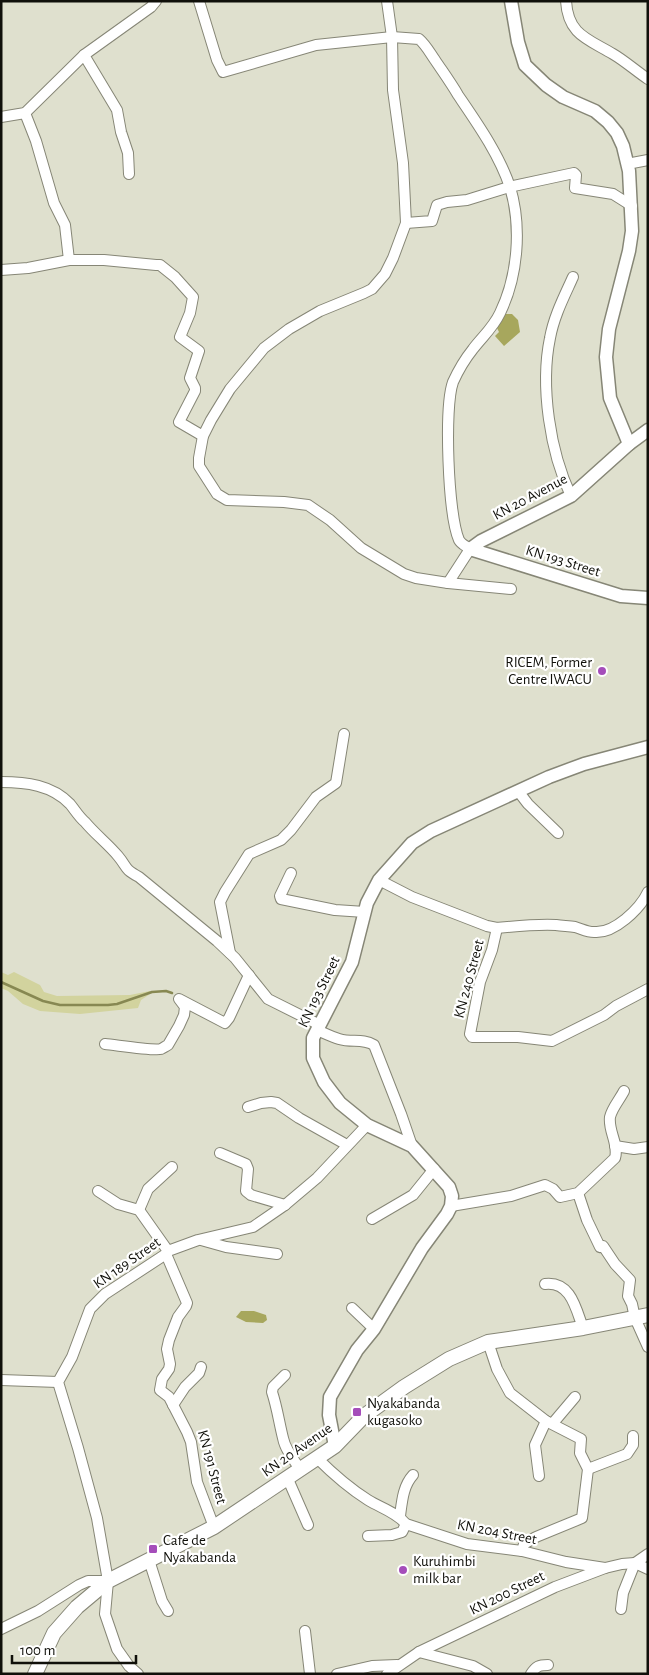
<svg xmlns="http://www.w3.org/2000/svg" width="649" height="1675" viewBox="0 0 649 1675" font-family="'Alegreya Sans',sans-serif">
<style>
.green{fill:#d2d39e}
.forest{fill:#a7a75d}
.lines{fill:none;stroke-linecap:round;stroke-linejoin:round}
.stream{stroke:#878852;stroke-width:2.5}
.minor-casing{stroke:#868676;stroke-width:12}
.tertiary-casing{stroke:#868676;stroke-width:15}
.secondary-casing{stroke:#868676;stroke-width:16}
.minor{stroke:#fff;stroke-width:10}
.tertiary{stroke:#fff;stroke-width:12}
.secondary{stroke:#fff;stroke-width:14}
.poi-dot{fill:#a54dba;stroke:#fff;stroke-width:2}
.labels{text-anchor:middle;dominant-baseline:central;stroke-width:4.5;stroke-linejoin:round;paint-order:stroke}
.street-label{font-size:15px;fill:#10100a;stroke:#fff}
.poi-label{font-size:15px;fill:#10100a;stroke:#fff;text-anchor:start}
</style>
<rect width="100%" height="100%" fill="#dfe0ce"/>
<polygon class="green" points="1,972 8,975 14,972 40,985 44,992 57,996 130,995 150,991 150,994 141,1000 138,1008 80,1014 40,1011 23,1004 8,991 1,988"/>
<g class="forest">
<polygon points="501,314 512,314 518,320 520,332 504,346 495,336 499,332 495,324"/>
<polygon points="241,1311 254,1311 266,1315 267,1320 263,1323 246,1322 236,1317"/>
</g>
<g class="lines">
<polyline class="stream" points="1,982 43,1001 60,1005 108,1005 117,1004 152,992 166,991 172,993"/>
<g class="minor-casing">
<g id="minor">
<path d="M199 1 217 60 223 72 316 45 392 37 419 39C426 45 430 53 435 60 443 72 451 83 458 95 477 123 499 154 510 187 522 227 518 276 500 313 493 328 482 337 473 349 465 359 458 371 453 382 444 407 448 515 459 540 461 544 466 546 470 549L448 583"/>
<polyline points="387,1 392,37 393,90 403,163 406,223 393,258 385,274 372,289 364,293 320,311 289,329 264,348 230,389 211,420 203,436 199,458 199,466 217,494 227,500 284,502 308,505 330,520 361,548 404,574 416,578 448,583 511,589"/>
<path d="M566 1C568 35 588 39 613 54 625 61 636 71 648 79"/>
<polyline points="84,55 117,110 121,132 128,153 129,174"/>
<polyline points="25,113 36,141 54,203 65,225 69,260"/>
<polyline points="1,117 25,113 84,55 151,7 156,1"/>
<polyline points="627,164 648,160"/>
<polyline points="406,223 432,221 437,205 447,202 467,200 509,187 574,173 576,175 575,188 613,194 632,206"/>
<polyline points="1,270 28,268 69,260 104,260 156,265 160,265 175,277 193,297 190,313 180,337 199,351 190,378 195,388 195,391 179,422 203,436"/>
<path d="M571 496C550 452 540 386 550 338 554 316 564 297 573 277"/>
<path d="M1 782C26 782 52 785 70 804 75 810 79 817 85 822 95 834 108 844 118 856 128 868 123 868 139 877L217 941 235 958 268 999 320 1025"/>
<polyline points="518,791 528,804 558,833"/>
<polyline points="291,873 280,896 281,899 335,910 365,912"/>
<polyline points="379,880 412,897 487,926 497,928 492,950 480,982 470,1034 472,1037 518,1037 552,1041 604,1015 616,1006 648,989"/>
<path d="M497 928C517 926 536 924 556 925 562 926 569 926 575 927 582 929 587 932 594 932 614 934 640 909 648 892"/>
<polyline points="230,953 220,902 225,892 249,854 281,840 291,830 316,797 336,783 344,734"/>
<path d="M317 1030C324 1033 332 1037 339 1039 352 1043 362 1038 374 1045L401 1114 412 1146"/>
<path d="M105 1044C116 1045 153 1051 161 1049 163 1048 166 1046 168 1045L179 1026 184 1015 185 1007 179 999 225 1023 229 1018 249 975"/>
<polyline points="248,1107 261,1103 271,1102 277,1103 299,1118 347,1145"/>
<polyline points="615,1146 634,1149 648,1147"/>
<polyline points="220,1153 246,1164 248,1169 246,1191 251,1195 285,1205"/>
<polyline points="98,1191 118,1204 139,1210 168,1251"/>
<polyline points="578,1193 587,1220 600,1247 603,1246 615,1264 630,1280 628,1296 632,1304 635,1318 648,1347"/>
<path d="M451 1206 511 1196 545 1185 553 1189 560 1197 578 1193 615 1158C619 1144 608 1131 610 1117 612 1108 620 1099 624 1091"/>
<polyline points="139,1210 148,1189 172,1167"/>
<polyline points="372,1219 413,1195 434,1169"/>
<polyline points="201,1240 226,1247 277,1254"/>
<polyline points="166,1254 187,1303 186,1306 178,1317 169,1340 167,1349 170,1364 169,1369 162,1379 160,1390 169,1397 187,1432 191,1442 197,1482 214,1527"/>
<path d="M545 1284C571 1281 576 1309 583 1328"/>
<polyline points="352,1308 374,1329"/>
<polyline points="488,1342 497,1369 510,1393 546,1421 581,1439 580,1453 588,1469 582,1518 536,1537 524,1544 522,1551"/>
<path d="M285 1375 273 1387 272 1392C277 1407 279 1422 283 1438 285 1449 293 1459 300 1469"/>
<polyline points="1,1380 58,1382"/>
<polyline points="173,1405 185,1387 199,1373 201,1367"/>
<polyline points="553,1423 575,1397"/>
<path d="M317 1458C333 1474 349 1488 368 1500 381 1508 396 1512 406 1524L467 1544 522 1551 566 1562 605 1568"/>
<polyline points="588,1469 627,1454 633,1445 633,1436"/>
<polyline points="539,1476 535,1445 546,1421"/>
<polyline points="287,1477 308,1525"/>
<path d="M400 1516C402 1501 403 1486 413 1475"/>
<polyline points="368,1536 392,1535 402,1532 406,1524"/>
<polyline points="149,1560 162,1601 168,1611"/>
<polyline points="621,1609 623,1593 635,1563 648,1554"/>
<polyline points="1,1629 38,1611 79,1585 88,1581 108,1581"/>
<polyline points="305,1631 310,1674"/>
<polyline points="419,1652 473,1666 487,1674"/>
<polyline points="138,1674 129,1666 117,1649 105,1614 108,1581 97,1518 78,1448 58,1382 72,1357 90,1309 105,1294 166,1254 168,1251 198,1240 253,1227 285,1205 317,1178 367,1125"/>
<polyline points="337,1674 372,1666 397,1665"/>
<polyline points="387,1674 419,1652 555,1587 605,1568 622,1564 635,1563 648,1569"/>
<path d="M531 1674C536 1666 539 1665 548 1665"/>
</g>
</g>
<g class="tertiary-casing">
<g id="tertiary">
<polyline points="511,1 518,42 525,65 546,85 563,97 595,111 608,122 617,133 623,146 629,171 632,231 629,251 609,329 606,357 610,398 629,444"/>
<polyline points="470,549 481,541 571,496 629,444 648,430"/>
<polyline points="470,549 621,596 648,598"/>
<polyline points="335,1446 329,1415 330,1397 357,1350 374,1329 422,1248 447,1214 451,1206 452,1196 449,1187 412,1146 367,1125 340,1103 324,1082 313,1058 313,1038 352,962 367,903 379,880 412,843 431,831 549,777 584,764 648,747"/>
</g>
</g>
<g class="secondary-casing">
<polyline id="secondary" points="35,1674 54,1633 77,1607 108,1581 214,1527 335,1446 364,1416 404,1387 449,1359 488,1342 583,1328 648,1315"/>
</g>
<use href="#minor" class="minor"/>
<use href="#tertiary" class="tertiary"/>
<use href="#secondary" class="secondary"/>
</g>
<g class="poi-dot">
<circle cx="602" cy="671" r="5"/>
<rect x="352" y="1407" width="10" height="10" rx="2.5"/>
<rect x="148" y="1544" width="10" height="10" rx="2.5"/>
<circle cx="403" cy="1570" r="5"/>
</g>
<g class="labels">
<g class="street-label">
<text transform="translate(530 497) rotate(-28)">KN 20 Avenue</text>
<text transform="translate(563 561) rotate(17)">KN 193 Street</text>
<text transform="translate(469 979) rotate(-75)">KN 240 Street</text>
<text transform="translate(319 992) rotate(-64)">KN 193 Street</text>
<text transform="translate(127 1263) rotate(-35)">KN 189 Street</text>
<text transform="translate(297 1450) rotate(-35)">KN 20 Avenue</text>
<text transform="translate(212 1467) rotate(75)">KN 191 Street</text>
<text transform="translate(497 1532) rotate(11)">KN 204 Street</text>
<text transform="translate(507 1593) rotate(-26)">KN 200 Street</text>
</g>
<g class="poi-label">
<text x="592" y="662" text-anchor="end">RICEM, Former<tspan x="592" dy="17">Centre IWACU</tspan></text>
<text x="367" y="1403">Nyakabanda<tspan x="367" dy="17">kugasoko</tspan></text>
<text x="163" y="1540">Cafe de<tspan x="163" dy="17">Nyakabanda</tspan></text>
<text x="413" y="1561">Kuruhimbi<tspan x="413" dy="17">milk bar</tspan></text>
</g>
</g>
<rect width="649" height="1675" fill="none" stroke="#10100a" stroke-width="5"/>
<path d="M12 1655v8h124v-8" fill="none" stroke="#10100a" stroke-width="2.5"/>
<text x="20" y="1655" font-size="15" fill="#10100a" stroke="#ffffff" stroke-width="4" paint-order="stroke">100 m</text>
</svg>
